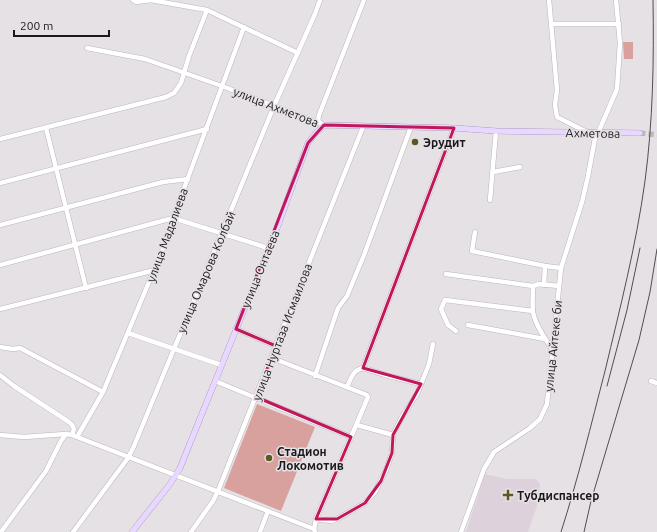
<svg xmlns="http://www.w3.org/2000/svg" width="657" height="532" viewBox="0 0 657 532" font-family="Ubuntu,sans-serif">
<style>
.built{fill:#ddd2db}
.green{fill:#d8a19d}
.lines{fill:none;stroke-linecap:round;stroke-linejoin:round}
.major-tunnel{stroke:#bdb9bc;stroke-width:5.5;stroke-dasharray:5.5 3;stroke-linecap:butt}
.minor-casing{stroke:#bcb6bb;stroke-width:5.5}
.major-casing{stroke:#9683ae;stroke-width:6}
.minor{stroke:#fff;stroke-width:4.5}
.major{stroke:#e8d7fe;stroke-width:5.5}
.rail{stroke:#514e50;stroke-width:1}
.marked{fill:none;stroke:#c2185b;stroke-width:3;stroke-linejoin:round}
.poi-dot{fill:#5e5824;stroke:#e6e1e5;stroke-width:1.5}
.labels{text-anchor:middle;dominant-baseline:central;stroke-width:3;stroke-linejoin:round;paint-order:stroke}
.street-label{font-size:12px;fill:#1a181a;stroke:#e6e1e5}
.poi-label{font-size:12px;font-weight:bold;fill:#1a181a;stroke:#e6e1e5;text-anchor:start}
</style>
<rect width="100%" height="100%" fill="#e6e1e5"/>
<polygon class="built" points="485,474 507,479 536,479 540,484 537,506 528,532 466,532"/>
<g class="green">
<polygon points="623,42 633,42 633,59 624,59"/>
<polygon points="257,404 315,427 281,511 224,488"/>
</g>
<g class="lines">
<polyline class="major-tunnel" points="640,133 657,135"/>
<g class="minor-casing">
<g id="minor">
<polyline points="133,0 136,2 151,0 207,10 298,53"/>
<polyline points="549,0 557,90 555,105 557,117 587,132"/>
<polyline points="552,24 619,24"/>
<polyline points="87,48 145,59 222,86 324,125"/>
<polyline points="322,124 318,121 319,115 364,0"/>
<polyline points="46,128 86,288"/>
<polyline points="598,133 617,89 620,43 616,0"/>
<polyline points="0,139 166,97 174,93 181,83 189,56 207,10"/>
<polyline points="493,172 520,167"/>
<polyline points="0,183 207,129"/>
<polyline points="490,200 496,131"/>
<polyline points="0,225 163,182 188,179"/>
<polyline points="475,232 472,251 545,266 561,268"/>
<polyline points="0,265 173,218 268,248"/>
<polyline points="446,274 533,286 539,284 559,286"/>
<polyline points="544,285 545,266"/>
<path d="M533 286C533 294 532 303 533 312 535 325 545 338 552 349"/>
<polyline points="0,309 155,270"/>
<polyline points="468,325 545,339"/>
<polyline points="236,329 276,346"/>
<polyline points="456,331 448,325 441,309 445,300 533,311"/>
<polyline points="128,333 221,365"/>
<polyline points="0,347 13,349 20,348 103,392"/>
<polyline points="272,358 367,395 368,397 351,437"/>
<polyline points="363,368 389,376 421,384"/>
<path d="M0 375 14 386 69 422C74 426 75 429 72 435"/>
<polyline points="315,376 338,308 347,296 364,255 411,127"/>
<polyline points="215,381 351,437 316,519 314,529 315,532"/>
<polyline points="651,381 657,383"/>
<path d="M347 387C351 378 353 370 363 368L454 128"/>
<polyline points="357,425 393,435"/>
<polyline points="0,435 24,437 66,434 72,435 314,529"/>
<polyline points="77,437 103,392 164,246 173,218 244,27"/>
<polyline points="316,519 331,521 337,519 365,503 375,492 386,470 392,453 393,435 402,417 417,394 429,364 433,344"/>
<polyline points="1,532 46,471 61,441 66,434"/>
<polyline points="73,532 128,458 134,446 274,106 315,14 320,0"/>
<path d="M191 532 213 501 218 491C267 370 314 248 363 127"/>
<polyline points="260,532 268,511"/>
<polyline points="461,532 484,469 494,452 530,428 540,419 547,404 561,268 582,202 588,176 596,133"/>
</g>
</g>
<g class="major-casing">
<polyline id="major" points="132,532 170,484 180,468 276,231 308,143 315,134 324,125 454,128 496,131 640,133"/>
</g>
<use href="#minor" class="minor"/>
<use href="#major" class="major"/>
<g class="rail">
<polyline points="607,386 627,310 640,248"/>
<path d="M561 532C578 479 591 425 605 371 620 308 636 246 645 181 653 121 654 61 653 0"/>
<polyline points="584,532 591,501 639,340 650,292 657,249"/>
</g>
</g>
<path class="marked" d="M324 125 454 128 363 368 421 384 393 435 392 453 381 481 365 503 337 519H316L351 437 256 397 276 346 236 329 308 143Z"/>
<g class="poi-dot">
<circle cx="415" cy="142" r="4"/>
<circle cx="269" cy="458" r="4"/>
<path d="M506 489h4v4h4v4h-4v4h-4v-4h-4v-4h4z"/>
</g>
<g class="labels">
<g class="street-label">
<text transform="translate(276 107) rotate(21)">улица Ахметова</text>
<text transform="translate(593 133) rotate(1)">Ахметова</text>
<text transform="translate(167 235) rotate(-70)">улица Мадалиева</text>
<text transform="translate(260 269) rotate(-68)">улица Онтаева</text>
<text transform="translate(206 272) rotate(-67)">улица Омарова Колбай</text>
<text transform="translate(282 332) rotate(-69)">улица Нуртаза Исмаилова</text>
<text transform="translate(553 346) rotate(-84)">улица Айтеке би</text>
</g>
<g class="poi-label">
<text x="423" y="142">Эрудит</text>
<text x="277" y="451">Стадион<tspan x="277" dy="14">Локомотив</tspan></text>
<text x="517" y="495">Тубдиспансер</text>
</g>
</g>
<path d="M14 30v6h95v-6" fill="none" stroke="#1a181a" stroke-width="2"/>
<text x="20" y="30" font-size="12" fill="#1a181a" stroke="#e6e1e5" stroke-width="3" paint-order="stroke">200 m</text>
</svg>
